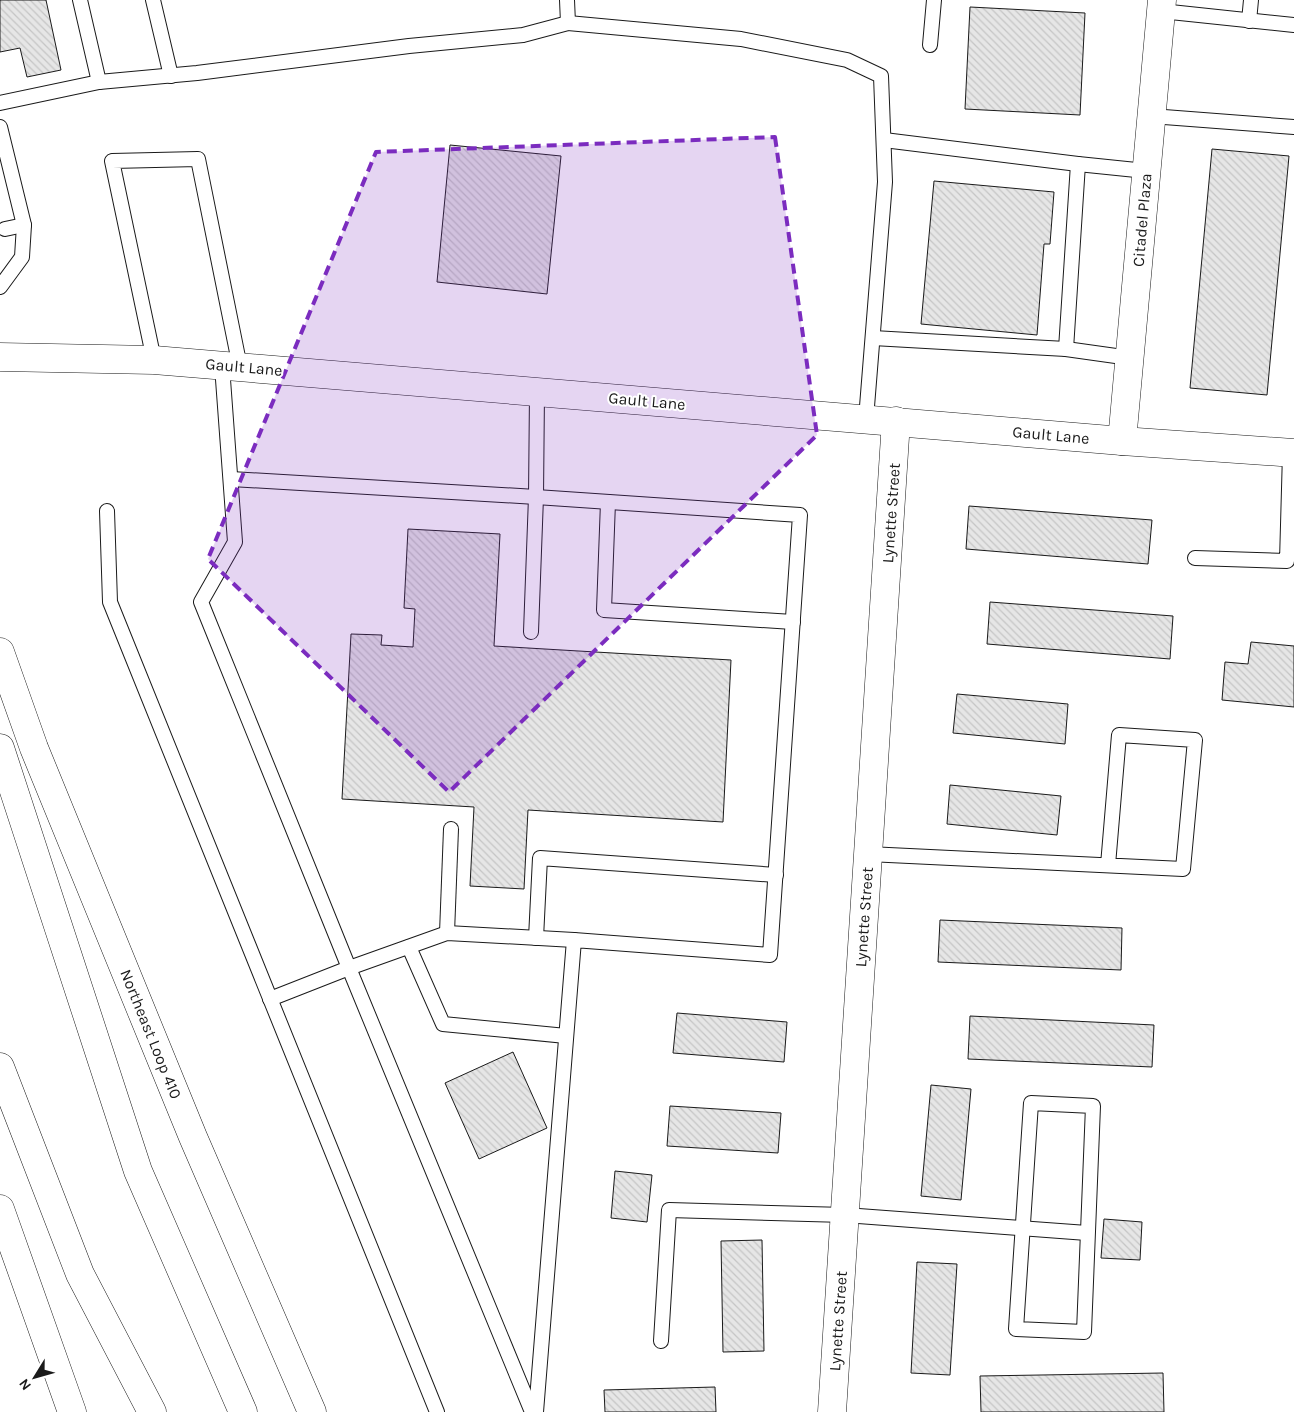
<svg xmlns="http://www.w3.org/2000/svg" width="1294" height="1412" viewBox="0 0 1294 1412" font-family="Karla,sans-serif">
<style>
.building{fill:url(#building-back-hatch);stroke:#1a1a1a}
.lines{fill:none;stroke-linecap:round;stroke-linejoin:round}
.service-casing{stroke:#1a1a1a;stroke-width:16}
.minor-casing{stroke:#1a1a1a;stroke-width:29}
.secondary-casing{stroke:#1a1a1a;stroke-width:29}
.motorway-casing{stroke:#1a1a1a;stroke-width:29}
.service{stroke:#fff;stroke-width:14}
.minor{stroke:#fff;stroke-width:28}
.secondary{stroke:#fff;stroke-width:28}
.motorway{stroke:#fff;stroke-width:28}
.marked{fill:#7b2cbf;fill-opacity:0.2;stroke:#7b2cbf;stroke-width:4;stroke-dasharray:10 6;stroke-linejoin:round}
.labels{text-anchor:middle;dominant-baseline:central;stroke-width:4;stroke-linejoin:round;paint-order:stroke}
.street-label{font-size:16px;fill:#1a1a1a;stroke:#fff}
</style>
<defs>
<pattern id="building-back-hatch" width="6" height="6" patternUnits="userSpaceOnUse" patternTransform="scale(1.25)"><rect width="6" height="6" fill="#e6e6e6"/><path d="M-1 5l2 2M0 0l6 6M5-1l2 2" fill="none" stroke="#c5c5c5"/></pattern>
</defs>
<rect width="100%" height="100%" fill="#fff"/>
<g class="building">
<polygon points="0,0 46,0 61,70 27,77 20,48 0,52"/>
<polygon points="970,7 1085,13 1080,115 965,109"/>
<polygon points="450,145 561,156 547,294 437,282"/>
<polygon points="1212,149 1289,156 1267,395 1190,388"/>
<polygon points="934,181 1054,192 1050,244 1044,244 1037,335 921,324"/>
<polygon points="969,506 1152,520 1148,564 966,549"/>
<polygon points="408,529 500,534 494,646 731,660 723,822 528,810 524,889 470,886 474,807 342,799 351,634 382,635 381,645 413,647 415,609 404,608"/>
<polygon points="990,602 1173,616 1170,659 987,644"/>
<polygon points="1251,642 1294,646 1294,707 1222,700 1225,662 1248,664"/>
<polygon points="957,694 1068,704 1065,744 953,733"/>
<polygon points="950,785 1061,796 1057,835 947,824"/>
<polygon points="940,920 1122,928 1121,970 938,962"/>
<polygon points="677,1013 787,1022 784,1062 673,1053"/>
<polygon points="970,1016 1154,1025 1152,1067 968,1059"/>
<polygon points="513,1052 547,1128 479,1159 445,1083"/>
<polygon points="931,1085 971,1089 961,1200 921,1196"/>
<polygon points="670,1106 781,1113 778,1153 667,1146"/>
<polygon points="615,1171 652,1175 647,1222 611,1218"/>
<polygon points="1104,1219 1142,1222 1140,1260 1101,1258"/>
<polygon points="762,1240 764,1351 723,1352 721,1241"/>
<polygon points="917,1262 957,1264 950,1375 911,1373"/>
<polygon points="1163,1373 1164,1412 981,1412 980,1376"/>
<polygon points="715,1387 716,1412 605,1412 604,1390"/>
</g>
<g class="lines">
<g class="service-casing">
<g id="service">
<polyline points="80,0 99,82"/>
<polyline points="153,0 171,76"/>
<polyline points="1161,11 1294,25"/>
<polyline points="1249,21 1251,0"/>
<polyline points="568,23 741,39 847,60 881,76 885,182 866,419"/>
<polyline points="930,45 934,0"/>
<polyline points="0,103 99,82 197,73 409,46 523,35 568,23 567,0"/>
<polyline points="1151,116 1294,127"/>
<polyline points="0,127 24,225 22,257 0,287"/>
<polyline points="884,140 1078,164 1146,171"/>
<polyline points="5,229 24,225"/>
<polyline points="873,338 1066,349 1130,358"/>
<polyline points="1066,349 1078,164"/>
<polyline points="154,360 112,161 198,159 240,367"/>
<polyline points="222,366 235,542 201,602 349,968 532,1412"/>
<polyline points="231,479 536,497 800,515 770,955 574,940 536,1412"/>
<polyline points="608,502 604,610 793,622"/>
<polyline points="107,511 110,602 437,1412"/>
<polyline points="1195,558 1287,561 1290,453"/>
<polyline points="531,632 536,497 537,392"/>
<polyline points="868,854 1183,869 1195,740 1119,735 1108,865"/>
<polyline points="447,933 451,829"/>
<polyline points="536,938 540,858 776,875"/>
<polyline points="409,947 443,1024 566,1036"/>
<polyline points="270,999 349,968 447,933 574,940"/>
<polygon points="1031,1103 1093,1106 1084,1332 1016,1329"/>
<polyline points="661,1341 669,1210 845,1215 1087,1233"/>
</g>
</g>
<g class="minor-casing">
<g id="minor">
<polyline points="0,357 154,360 1122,441 1294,453"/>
<polyline points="1122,441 1162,0"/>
<polyline points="0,652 34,748 193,1137 312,1412"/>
<polyline points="832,1412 896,421"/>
</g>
</g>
<g class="secondary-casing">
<polyline id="secondary" points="0,748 138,1171 243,1412"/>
</g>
<g class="motorway-casing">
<g id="motorway">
<polyline points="0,1067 80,1274 152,1412"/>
<polyline points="0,1209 72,1412"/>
</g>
</g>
<use href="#service" class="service"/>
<use href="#minor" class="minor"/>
<use href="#secondary" class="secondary"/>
<use href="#motorway" class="motorway"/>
</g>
<path class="marked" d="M775 137 817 435 449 792 208 559 376 152Z"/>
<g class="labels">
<g class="street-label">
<text transform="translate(1142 220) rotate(-85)">Citadel Plaza</text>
<text transform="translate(244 367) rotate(5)">Gault Lane</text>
<text transform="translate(647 401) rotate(5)">Gault Lane</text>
<text transform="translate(1051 435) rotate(5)">Gault Lane</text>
<text transform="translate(891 513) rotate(-86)">Lynette Street</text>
<text transform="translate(864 917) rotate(-86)">Lynette Street</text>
<text transform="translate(151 1034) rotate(68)">Northeast Loop 410</text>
<text transform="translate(838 1321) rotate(-86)">Lynette Street</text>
</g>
</g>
<g transform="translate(35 1377) rotate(233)" stroke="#ffffff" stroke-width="4" paint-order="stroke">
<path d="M0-4L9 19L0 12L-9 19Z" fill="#1a1a1a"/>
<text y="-8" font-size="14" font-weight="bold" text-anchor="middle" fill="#1a1a1a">N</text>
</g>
</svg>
